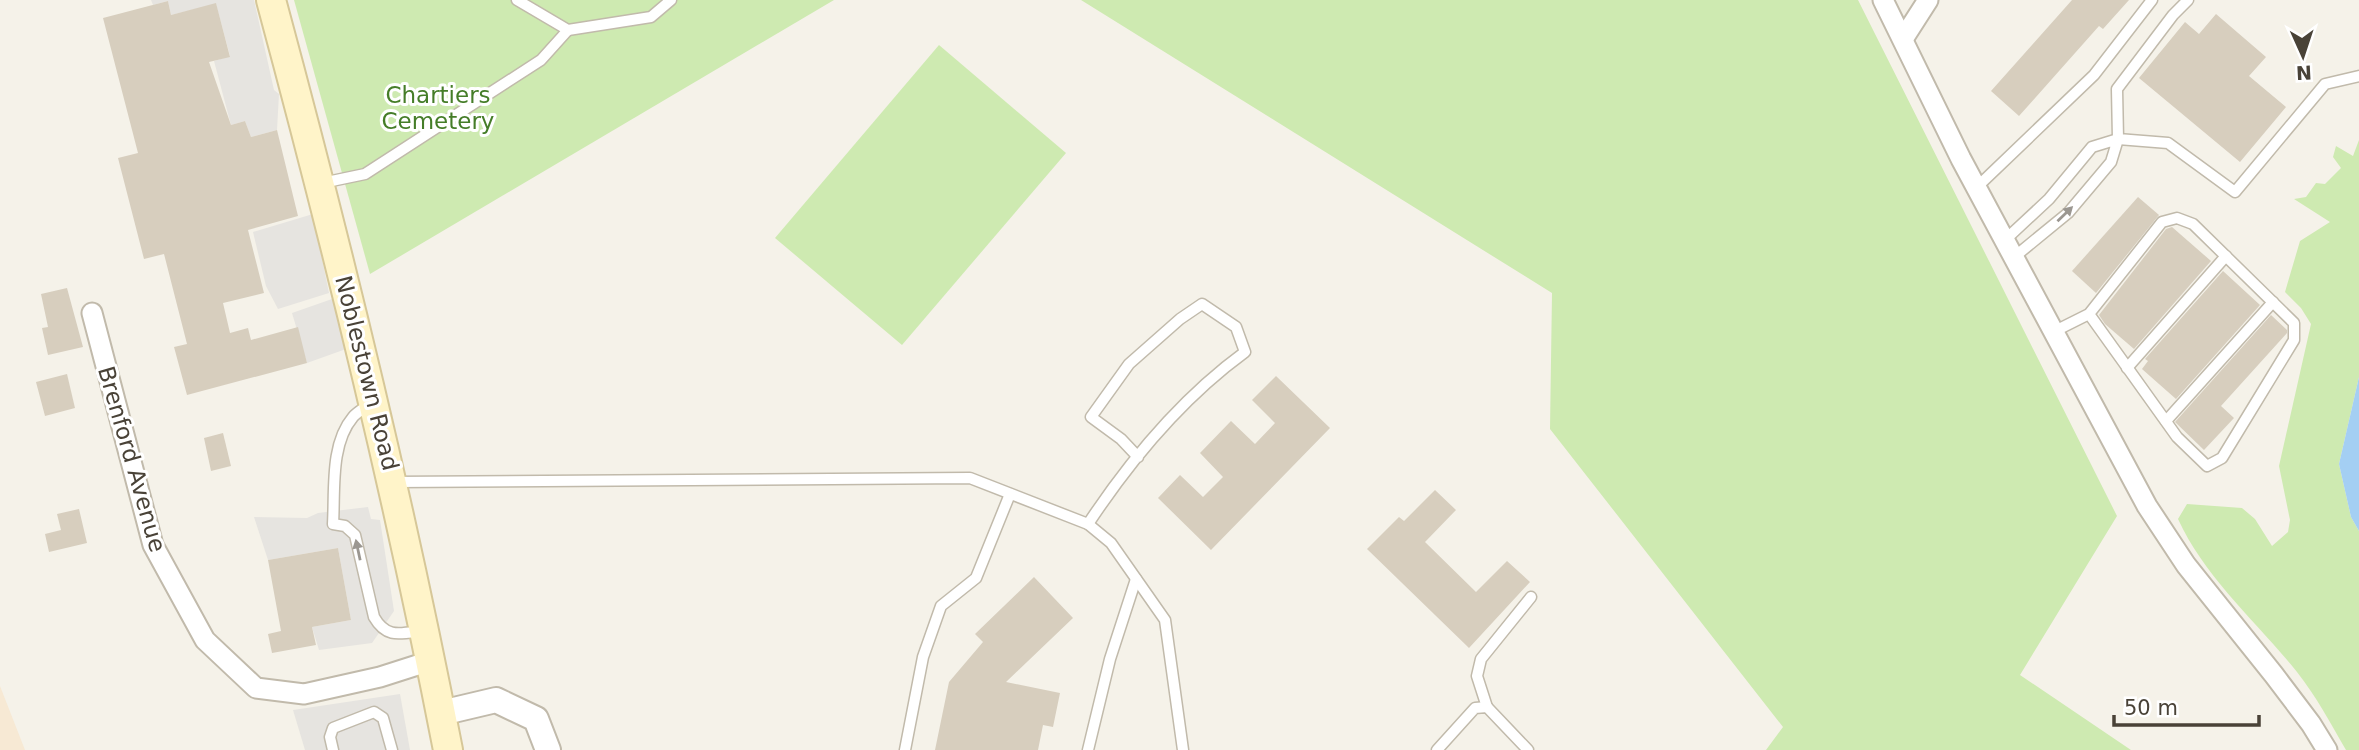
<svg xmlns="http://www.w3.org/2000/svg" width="2359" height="750" viewBox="0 0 2359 750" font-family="'DejaVu Sans',sans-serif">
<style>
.commercial{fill:#f7e9d4}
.green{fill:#ceeab1}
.parking{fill:#e6e4e0}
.water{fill:#a4cff3}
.building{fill:#d7cebe}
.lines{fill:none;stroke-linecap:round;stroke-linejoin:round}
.service-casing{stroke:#c1baab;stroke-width:13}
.minor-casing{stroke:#c1baab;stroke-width:23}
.tertiary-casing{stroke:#c1baab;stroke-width:28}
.secondary-casing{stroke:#d6c798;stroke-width:32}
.service{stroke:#fff;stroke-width:10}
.minor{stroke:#fff;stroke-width:19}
.tertiary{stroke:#fff;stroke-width:24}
.secondary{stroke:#fff4c9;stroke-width:28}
.oneway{fill:#9b9791}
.labels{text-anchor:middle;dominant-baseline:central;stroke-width:6;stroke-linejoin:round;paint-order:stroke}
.park-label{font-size:23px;fill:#457d28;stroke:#fff}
.street-label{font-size:23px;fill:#494237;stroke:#fff}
</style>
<rect width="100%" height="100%" fill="#f5f2e9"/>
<polygon class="commercial" points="0,686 25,750 0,750"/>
<g class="green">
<polygon points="294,0 834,0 370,274"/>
<polygon points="1081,0 1858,0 2117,516 2020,675 2131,750 1766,750 1783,727 1550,429 1552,293"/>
<polygon points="939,45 1066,153 902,345 775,238"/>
<path d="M2359 140V377L2339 464 2351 517 2359 531V750H2346C2331 724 2316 696 2297 672 2257 622 2205 578 2178 519L2187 504 2242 508 2255 519 2272 546 2288 532 2290 520 2279 466 2311 324 2301 308 2285 292 2300 241 2330 222 2294 199 2306 197 2316 183 2325 184 2341 168 2333 157 2336 146 2353 156Z"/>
</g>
<g class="parking">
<polygon points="151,0 254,0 274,90 279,94 277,130 251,137 245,121 231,125 214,61 230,56 216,4 171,15 168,1 153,5"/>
<polygon points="313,214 329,293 278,309 266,286 253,232"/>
<polygon points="338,294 346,349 307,363 292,313 332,299"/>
<polygon points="368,507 371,519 380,520 394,611 372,643 319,650 312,627 351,620 338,548 268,560 254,517 307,518 318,513"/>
<polygon points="400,694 410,750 305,750 293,710"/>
</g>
<polygon class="water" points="2359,377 2359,531 2351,517 2339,464"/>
<g class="building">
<polygon points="2072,0 2129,0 2103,29 2099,26 2019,116 1991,91"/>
<polygon points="168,1 171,15 216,3 230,57 209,62 231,125 245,121 251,137 277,130 298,216 248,230 264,293 223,303 230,333 248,328 251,340 298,327 307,363 187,395 174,347 187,344 164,254 144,259 118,158 138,153 103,18"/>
<polygon points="2216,14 2266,57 2249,76 2286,107 2240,162 2139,78 2185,22 2199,34"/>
<polygon points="2138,197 2159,215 2096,293 2072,271"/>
<polygon points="2172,227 2211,261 2134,349 2105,324 2099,315 2166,229"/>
<polygon points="2223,271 2260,305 2176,399 2142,369 2148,361 2145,359"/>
<polygon points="67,288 83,347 48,355 42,328 48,327 41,294"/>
<polygon points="2271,315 2287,330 2287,333 2221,406 2234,418 2204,450 2175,422"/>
<polygon points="67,374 75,408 45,416 36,382"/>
<polygon points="1276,376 1330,428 1211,550 1158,498 1180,475 1203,497 1223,477 1200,453 1231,421 1255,444 1275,423 1252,400"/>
<polygon points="223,433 231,466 211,471 204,438"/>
<polygon points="1435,490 1456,510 1425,542 1476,592 1507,561 1530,582 1469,648 1367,549 1399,517 1404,521"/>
<polygon points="79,509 87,543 49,552 45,534 61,530 57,514"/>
<polygon points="338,548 351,620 312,627 316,645 272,653 268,634 281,631 268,560"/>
<polygon points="1034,577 1073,618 1006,682 1060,693 1053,727 1043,725 1038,750 935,750 949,682 983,642 975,634"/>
</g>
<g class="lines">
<g class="service-casing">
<g id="service">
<polyline points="517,0 568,30 651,17 671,0"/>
<polyline points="2188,0 2173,15 2117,89 2118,139 2168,143 2235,192 2325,84 2359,76"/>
<polyline points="322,183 365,174 541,60 568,30"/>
<polyline points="1976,188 2094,75 2152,0"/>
<polyline points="2005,240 2049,199 2092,147 2118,139 2111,162 2068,213 2013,258"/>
<polyline points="2053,332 2089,314 2162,222 2177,218 2193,224 2294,323 2294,340 2222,458 2207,466 2177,437 2089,314"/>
<polyline points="2127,368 2226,256"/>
<path d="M370 404C365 408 357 412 353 417 330 444 335 490 333 524L345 526 355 535 374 617C386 638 399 634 420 631"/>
<polyline points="2166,421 2273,302"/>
<polyline points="394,482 970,478 1088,524 1111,543 1165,620 1183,750"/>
<path d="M1088 524C1131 459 1182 398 1245 352L1236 327 1202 304 1180 319 1129 364 1091 417 1121 439 1138 457"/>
<polyline points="1487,707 1477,676 1481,659 1531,597"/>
<polyline points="333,750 330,737 333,728 374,712 383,718 392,750"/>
<polyline points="905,750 923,657 941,606 976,578 1010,494"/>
<polyline points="1088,750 1110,659 1136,579"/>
<polyline points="1437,750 1475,708 1487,707 1528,750"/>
</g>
</g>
<g class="minor-casing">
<g id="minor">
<polyline points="1883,0 1961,159 2147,506 2186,565 2274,675 2311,724 2327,750"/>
<polyline points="1903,39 1928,0"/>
<polyline points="92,313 153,545 205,640 256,688 304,694 380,677 430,661"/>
</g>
</g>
<g class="tertiary-casing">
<polyline id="tertiary" points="441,713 496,700 536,719 548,750"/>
</g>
<g class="secondary-casing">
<path id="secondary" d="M271 0C338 248 399 497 448 750"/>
</g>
<use href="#service" class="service"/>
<use href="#minor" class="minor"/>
<use href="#tertiary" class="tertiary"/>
<use href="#secondary" class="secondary"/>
</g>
<defs><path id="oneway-solid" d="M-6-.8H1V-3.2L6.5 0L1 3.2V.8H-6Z" transform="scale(1.75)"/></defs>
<g class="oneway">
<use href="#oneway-solid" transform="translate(2065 214) rotate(-44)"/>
<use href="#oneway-solid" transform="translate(358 550) rotate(-102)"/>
</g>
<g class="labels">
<g class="park-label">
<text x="438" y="95">Chartiers<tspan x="438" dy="26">Cemetery</tspan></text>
</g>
<g class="street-label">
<text transform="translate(367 373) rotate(76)">Noblestown Road</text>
<text transform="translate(132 459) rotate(74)">Brenford Avenue</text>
</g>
</g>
<g transform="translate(2303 56) rotate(177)" stroke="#ffffff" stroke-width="5" paint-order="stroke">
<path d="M0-5L12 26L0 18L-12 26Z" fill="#494237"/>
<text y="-10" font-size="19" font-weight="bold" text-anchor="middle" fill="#494237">N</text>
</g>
<path d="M2114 715v10h145v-10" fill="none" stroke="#494237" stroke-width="3.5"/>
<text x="2124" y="715" font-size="21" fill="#494237" stroke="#ffffff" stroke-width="5" paint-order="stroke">50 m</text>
</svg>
